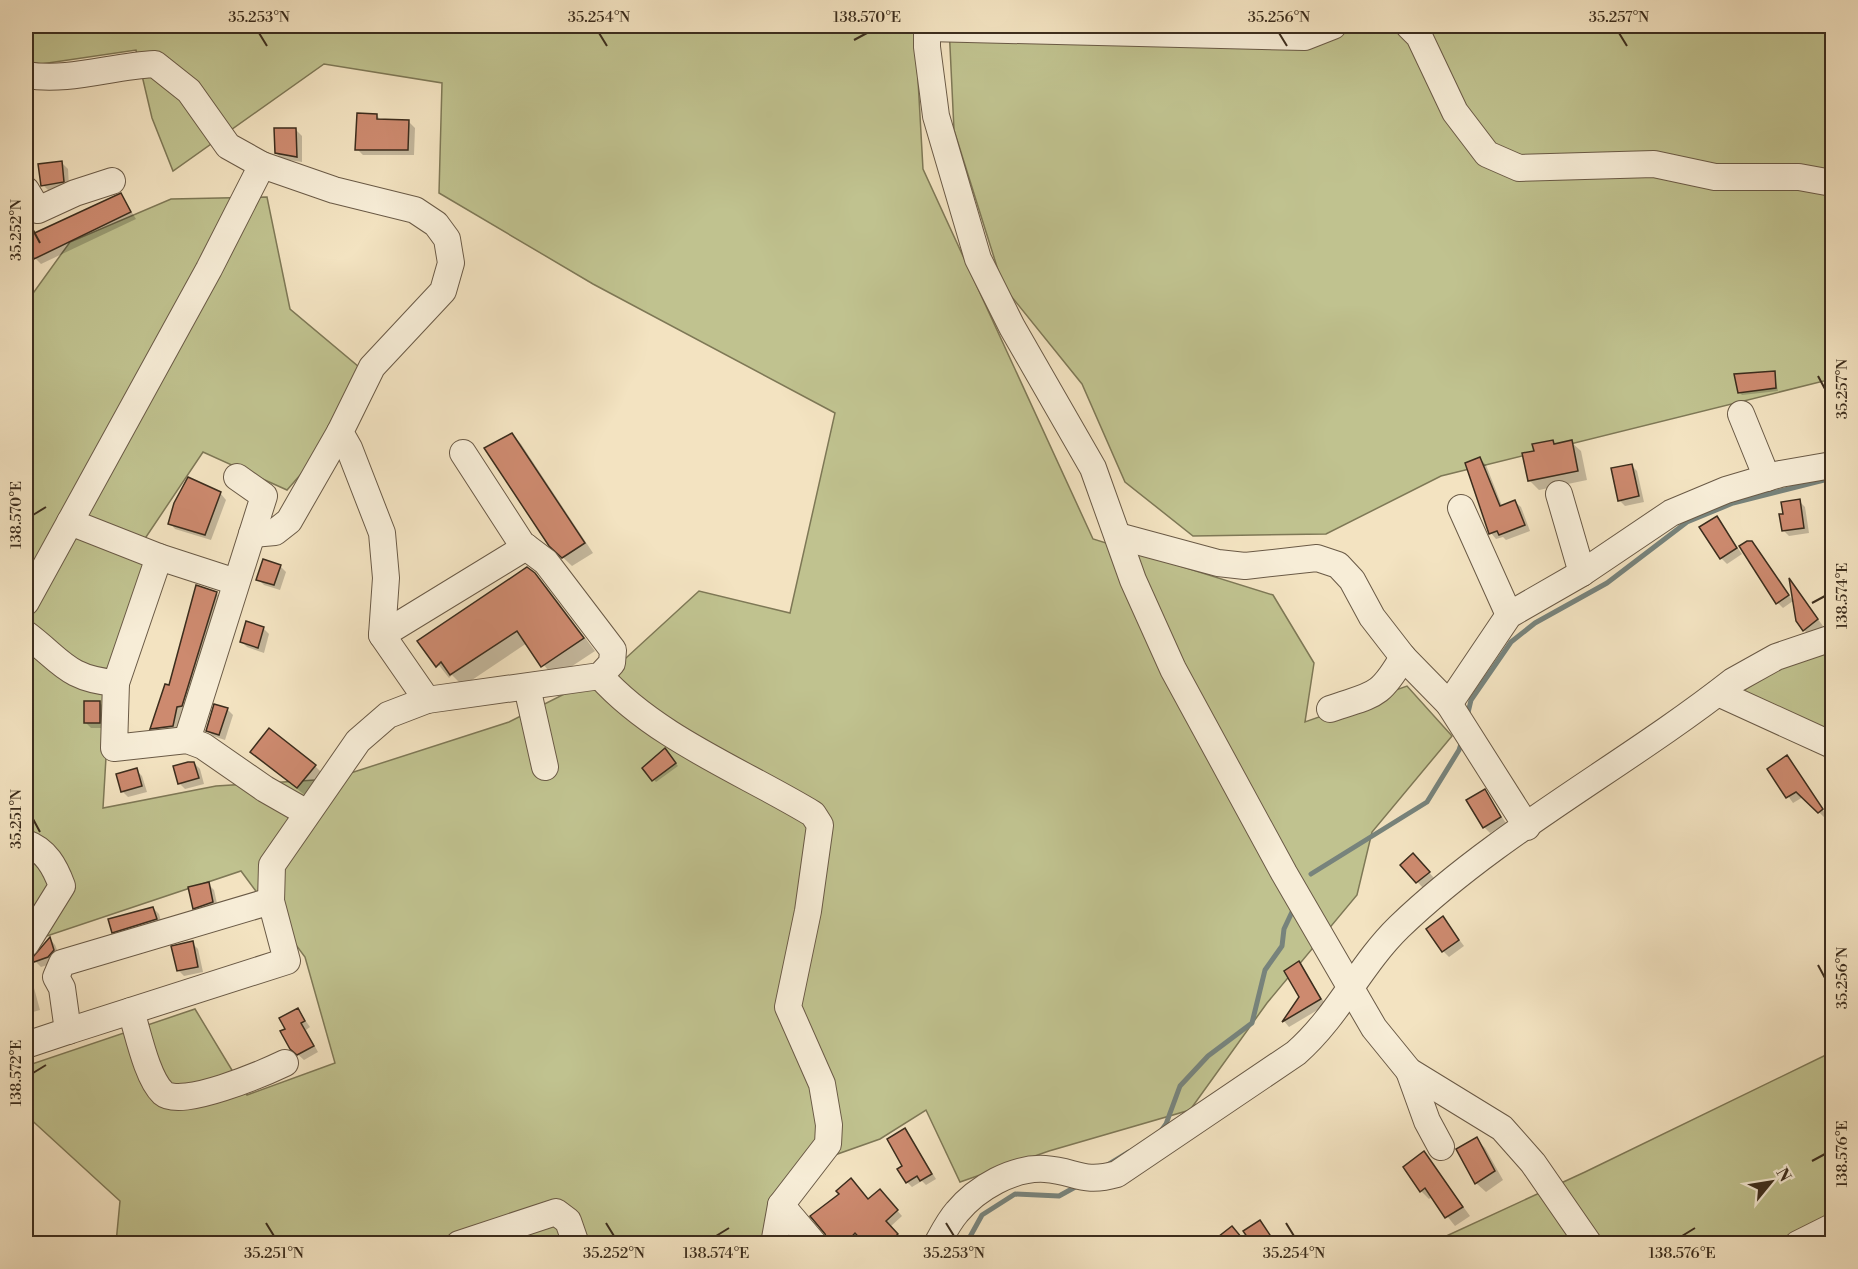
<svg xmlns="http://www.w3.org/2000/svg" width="1858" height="1269" viewBox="0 0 1858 1269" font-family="'Libre Bodoni',serif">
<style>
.green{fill:#c0c28f;stroke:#7e7856;stroke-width:1.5}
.shadow{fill:#0003}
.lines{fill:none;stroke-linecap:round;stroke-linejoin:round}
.stream{stroke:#77837c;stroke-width:5}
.building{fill:#cd8a6f;stroke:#3c2d1d;stroke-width:1.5}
.minor-casing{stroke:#6a5a46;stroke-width:28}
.minor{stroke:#f7edd7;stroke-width:26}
.ticks{fill:none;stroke:#3c2d1d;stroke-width:2}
.neatline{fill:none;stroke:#3c2d1d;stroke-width:2}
.ticks-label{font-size:15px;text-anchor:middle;fill:#3c2d1d}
</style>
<rect width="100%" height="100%" fill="#f3e3c1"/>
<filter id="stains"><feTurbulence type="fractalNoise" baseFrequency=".00333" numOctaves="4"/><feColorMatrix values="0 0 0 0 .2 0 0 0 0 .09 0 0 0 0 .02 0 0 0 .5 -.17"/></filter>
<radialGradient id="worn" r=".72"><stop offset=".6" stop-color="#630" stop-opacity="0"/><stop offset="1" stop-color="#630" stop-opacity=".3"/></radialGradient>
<g class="green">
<polygon points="26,26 915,26 923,169 1093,539 1273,595 1314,663 1305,722 1407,686 1452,736 1372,832 1357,895 1267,1003 1190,1110 1049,1151 960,1182 926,1110 880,1139 832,1156 778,1202 772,1243 116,1243 120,1201 26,1115 26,1066 195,1009 247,1095 335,1063 305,957 241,871 26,943 26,303 70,242 171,199 267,197 290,309 359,367 330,441 287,490 203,452 138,549 150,560 111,673 103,808 216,786 332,779 509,722 614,669 699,591 790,613 835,413 593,284 439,193 442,83 324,64 173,171 152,118 136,50 41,64 26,61"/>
<polygon points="949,26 1832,26 1832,379 1441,476 1326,534 1193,536 1125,482 1082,384 1003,286 954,130"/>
<polygon points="1832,648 1832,735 1739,693 1804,654"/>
<polygon points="1832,1052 1832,1233 1812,1243 1429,1244 1585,1172"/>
</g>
<g class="shadow">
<polygon points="376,115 382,121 409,122 415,128 414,155 363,155 357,149"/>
<polygon points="296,130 302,136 302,162 282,159 276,153"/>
<polygon points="62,163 68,169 69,187 63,190 48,190 42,184"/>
<polygon points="120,194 136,219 41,264 35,258 26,239"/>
<polygon points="1774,373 1778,391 1742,395 1739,392"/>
<polygon points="512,434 521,444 593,553 572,566 550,545"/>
<polygon points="1571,442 1581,451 1587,480 1539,490 1529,480 1535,452 1534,446"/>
<polygon points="1480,459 1486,465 1502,506 1515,502 1521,507 1530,531 1506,540 1503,537 1496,539 1491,533"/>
<polygon points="1631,465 1637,471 1644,502 1625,506 1619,500"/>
<polygon points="188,479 221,494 226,500 211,540 175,529 170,523"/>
<polygon points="1799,501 1805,507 1809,533 1789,536 1783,530"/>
<polygon points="1717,518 1742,554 1727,564 1721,558"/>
<polygon points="1752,542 1793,601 1783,608 1778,603"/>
<polygon points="280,566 286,572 280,590 264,585 258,579"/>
<polygon points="534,574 547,587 595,651 554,678 527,643 463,686 452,675 449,678 420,641"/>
<polygon points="1791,582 1823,626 1810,636 1804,630"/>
<polygon points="216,593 222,599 178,732 157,734 151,728"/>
<polygon points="263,628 269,634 264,653 247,647 241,641"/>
<polygon points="100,703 106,709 105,728 91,728 85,722"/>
<polygon points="227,709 233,715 225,740 213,736 207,730"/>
<polygon points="252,752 315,766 324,775 307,797"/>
<polygon points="667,752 678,766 656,782 644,768"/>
<polygon points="1787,757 1827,816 1825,818 1803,797 1793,803 1769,769"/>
<polygon points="194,763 200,769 204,784 185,789 179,783"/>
<polygon points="136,770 142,776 147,792 128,797 122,791"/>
<polygon points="1484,791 1506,823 1490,833 1484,827"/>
<polygon points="1419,861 1434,878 1423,888 1402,865"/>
<polygon points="208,884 214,890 218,908 200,914 194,908"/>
<polygon points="153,908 159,914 162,925 119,938 113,932"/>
<polygon points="1443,918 1464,946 1449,957 1443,951"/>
<polygon points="50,939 55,945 60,957 54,963 41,967 35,961"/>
<polygon points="192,943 198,949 203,972 184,976 178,970"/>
<polygon points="1299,963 1326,1005 1289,1027 1284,1021 1301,997"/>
<polygon points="26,972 31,977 40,1010 26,1014"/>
<polygon points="298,1010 310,1027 306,1030 318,1052 304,1060 291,1048 287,1029"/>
<polygon points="905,1130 936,1179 926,1185 922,1181 912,1187 907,1182 904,1167"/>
<polygon points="1476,1139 1485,1148 1503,1180 1486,1192 1476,1183"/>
<polygon points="1424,1153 1470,1216 1455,1226 1432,1197 1429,1199 1421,1191"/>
<polygon points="885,1197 902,1216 890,1227 902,1240 898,1244 868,1244 861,1237 855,1244 829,1244"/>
<polygon points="1237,1233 1246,1243 1211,1244"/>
<polygon points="1204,1235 1211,1244 1193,1244"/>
</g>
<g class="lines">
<g class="stream">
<polyline points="1467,717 1471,700 1511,642 1535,623 1607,583 1687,522 1733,503 1832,478"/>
<polyline points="1311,874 1427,802 1459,750 1462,741"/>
<polyline points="1161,1131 1166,1124 1180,1086 1208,1056 1252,1023 1265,970 1282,946 1284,929 1292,912"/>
<polyline points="1106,1166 1129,1152"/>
<polyline points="966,1244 982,1215 1015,1194 1059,1196 1079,1185"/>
</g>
</g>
<g class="building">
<polygon points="357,113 377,114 377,119 409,120 408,150 355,150"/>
<polygon points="274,128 296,128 297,157 275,153"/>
<polygon points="62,161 64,182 41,186 38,164"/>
<polygon points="121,193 131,212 34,259 26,237"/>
<polygon points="1775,371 1776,388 1738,393 1734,374"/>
<polygon points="512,433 585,543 562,558 549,546 484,448"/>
<polygon points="1553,440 1554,444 1572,440 1578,471 1528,481 1522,453 1534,451 1532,444"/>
<polygon points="1480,457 1500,506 1515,500 1525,525 1499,535 1497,531 1489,534 1465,463"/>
<polygon points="1632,464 1639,496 1618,501 1611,468"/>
<polygon points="188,477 221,492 205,535 168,524 174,503"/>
<polygon points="1800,499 1804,528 1782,531 1779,514 1783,514 1781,502"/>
<polygon points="1717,516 1737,548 1720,559 1699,527"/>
<polygon points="1747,541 1752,541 1789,595 1776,604 1739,546"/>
<polygon points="263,559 281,565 274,585 256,580"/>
<polygon points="527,567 535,573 584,638 541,667 517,631 450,675 441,662 436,667 417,641"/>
<polygon points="1789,578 1818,619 1803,631 1796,621"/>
<polygon points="196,585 217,592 182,706 177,707 173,726 150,729 165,684 169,685"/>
<polygon points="246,621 264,627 258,648 240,642"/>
<rect x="84" y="701" width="16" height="22"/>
<polygon points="214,704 228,708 219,735 206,731"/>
<polygon points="269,728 316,765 297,788 250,752"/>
<polygon points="665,748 676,763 652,781 642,768"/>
<polygon points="1787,755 1823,809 1818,813 1796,792 1786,798 1767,769"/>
<polygon points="188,762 194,762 199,778 178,784 173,766"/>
<polygon points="137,768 142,786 121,792 116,774"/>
<polygon points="1485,789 1501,817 1483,828 1466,800"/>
<polygon points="1413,853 1430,872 1416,883 1400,865"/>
<polygon points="209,882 213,902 193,909 188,887"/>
<polygon points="153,907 157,919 112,933 108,919"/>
<polygon points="1443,916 1459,940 1442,952 1426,929"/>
<polygon points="50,937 54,950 48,957 34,962 32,958"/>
<polygon points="193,941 198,967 177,971 171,946"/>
<polygon points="1299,961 1321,999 1282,1022 1299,997 1284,971"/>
<polygon points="298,1008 305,1021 301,1023 314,1046 297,1055 290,1049 280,1031 285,1029 279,1018"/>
<polygon points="905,1128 932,1174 920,1181 917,1176 906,1183 897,1169 902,1166 887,1139"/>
<polygon points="1477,1137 1495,1171 1475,1184 1456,1149"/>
<polygon points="1424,1151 1463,1207 1445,1218 1425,1188 1420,1192 1403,1167"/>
<polygon points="851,1178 868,1199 880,1189 898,1210 886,1221 898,1234 887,1244 865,1244 855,1233 845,1244 829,1244 825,1234 810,1216 839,1194 836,1191"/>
<polygon points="1260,1220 1276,1244 1252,1244 1243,1231"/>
<polygon points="1232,1226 1242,1238 1234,1244 1209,1244"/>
</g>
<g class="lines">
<g class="minor-casing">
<g id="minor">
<polyline points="927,26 927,47 936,116 978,259 1012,327 1093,468 1133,580 1173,669 1284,873 1374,1028 1409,1071 1502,1128 1533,1163 1589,1244"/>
<polyline points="1409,26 1419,36 1455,112 1487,154 1519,168 1654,164 1715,177 1799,177 1832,183"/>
<polyline points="927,28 1305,37 1333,26"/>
<path d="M26 75C70 82 111 66 155 64L189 91 228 146 262 165 334 190 415 210 436 224 447 239 451 263 443 291 372 367 340 432 349 448 382 533 386 578 382 635 427 700 388 715 358 741 272 865 271 901 287 961 68 1031"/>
<polyline points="26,190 38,210 75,193 112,181"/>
<polyline points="1741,414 1767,478"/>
<polyline points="1559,494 1582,573"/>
<polyline points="1461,508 1509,615"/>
<polyline points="70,522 159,557 116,683 114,748 187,740 203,746 265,789 307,813"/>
<polyline points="252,534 275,532 289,521 340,432"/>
<polyline points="1118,536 1218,563 1245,566 1317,558 1338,565 1352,580 1372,617 1403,657 1449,704 1527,827"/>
<polyline points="159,557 236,582"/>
<polyline points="26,602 209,269 262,165"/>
<path d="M26 634C62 661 67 679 116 683"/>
<polyline points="382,635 526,547"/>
<path d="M600 676C656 738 742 771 813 814L820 825 808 911 788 1007 822 1084 829 1125 828 1144 781 1205 774 1244"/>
<polyline points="527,687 545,767"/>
<polyline points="1718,693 1832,745"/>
<polyline points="427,700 600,676 612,663 613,650 546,562 522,544 463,453"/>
<polyline points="1449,704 1509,615 1582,573 1671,513 1726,490 1780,474 1832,465"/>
<path d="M1330 709C1373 694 1379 699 1403 657"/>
<polyline points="187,740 264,496 237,477"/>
<path d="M26 843C46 850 55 867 62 886L26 944"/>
<path d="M131 1011C138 1033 147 1078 163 1093 181 1109 264 1073 285 1063"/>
<polyline points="26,1045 68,1031 62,988 56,977 62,963 271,901"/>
<polyline points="1409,1071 1427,1121 1441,1147"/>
<polyline points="781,1205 814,1244"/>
<polyline points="459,1244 556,1212 568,1221 576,1244"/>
<path d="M937 1244C943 1233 949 1221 957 1212 977 1188 1013 1167 1045 1169 1076 1171 1082 1184 1117 1174L1296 1053C1339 1015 1360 965 1399 927 1499 831 1625 766 1733 681L1776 657 1832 638"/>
<polyline points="1798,1244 1832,1227"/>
</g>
</g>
<use href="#minor" class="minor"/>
</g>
<path class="ticks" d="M259 33 267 46M599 33 607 46M1279 33 1287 46M1619 33 1627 46M854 40 867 33M33 230 40 243M1818 376 1825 389M33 515 46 507M1812 603 1825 596M33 819 40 832M1818 965 1825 978M33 1073 46 1065M1812 1161 1825 1154M266 1223 274 1236M606 1223 614 1236M946 1223 954 1236M1286 1223 1294 1236M716 1236 729 1228M1682 1236 1695 1228"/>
<rect width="1858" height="1269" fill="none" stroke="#f3e3c1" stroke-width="66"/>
<g transform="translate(1771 1182) rotate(60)" stroke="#f7edd7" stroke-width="4.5" paint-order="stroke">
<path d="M0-4.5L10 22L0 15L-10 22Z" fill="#3c2d1d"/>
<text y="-9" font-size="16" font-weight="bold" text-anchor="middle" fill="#3c2d1d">N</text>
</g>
<rect x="33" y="33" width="1792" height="1203" class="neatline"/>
<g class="ticks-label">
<text x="259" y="22">35.253°N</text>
<text x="599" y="22">35.254°N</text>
<text x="867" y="22">138.570°E</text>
<text x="1279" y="22">35.256°N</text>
<text x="1619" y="22">35.257°N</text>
<text transform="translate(16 230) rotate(-90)" y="5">35.252°N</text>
<text transform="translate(1842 389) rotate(-90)" y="5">35.257°N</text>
<text transform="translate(16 515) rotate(-90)" y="5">138.570°E</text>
<text transform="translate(1842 596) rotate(-90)" y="5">138.574°E</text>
<text transform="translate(16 819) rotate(-90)" y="5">35.251°N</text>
<text transform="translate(1842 978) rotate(-90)" y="5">35.256°N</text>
<text transform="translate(16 1073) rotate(-90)" y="5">138.572°E</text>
<text transform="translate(1842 1154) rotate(-90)" y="5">138.576°E</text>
<text x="274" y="1258">35.251°N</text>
<text x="614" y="1258">35.252°N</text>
<text x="716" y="1258">138.574°E</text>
<text x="954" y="1258">35.253°N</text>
<text x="1294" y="1258">35.254°N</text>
<text x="1682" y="1258">138.576°E</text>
</g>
<rect width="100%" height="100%" filter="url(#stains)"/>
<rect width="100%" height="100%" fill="url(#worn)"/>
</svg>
